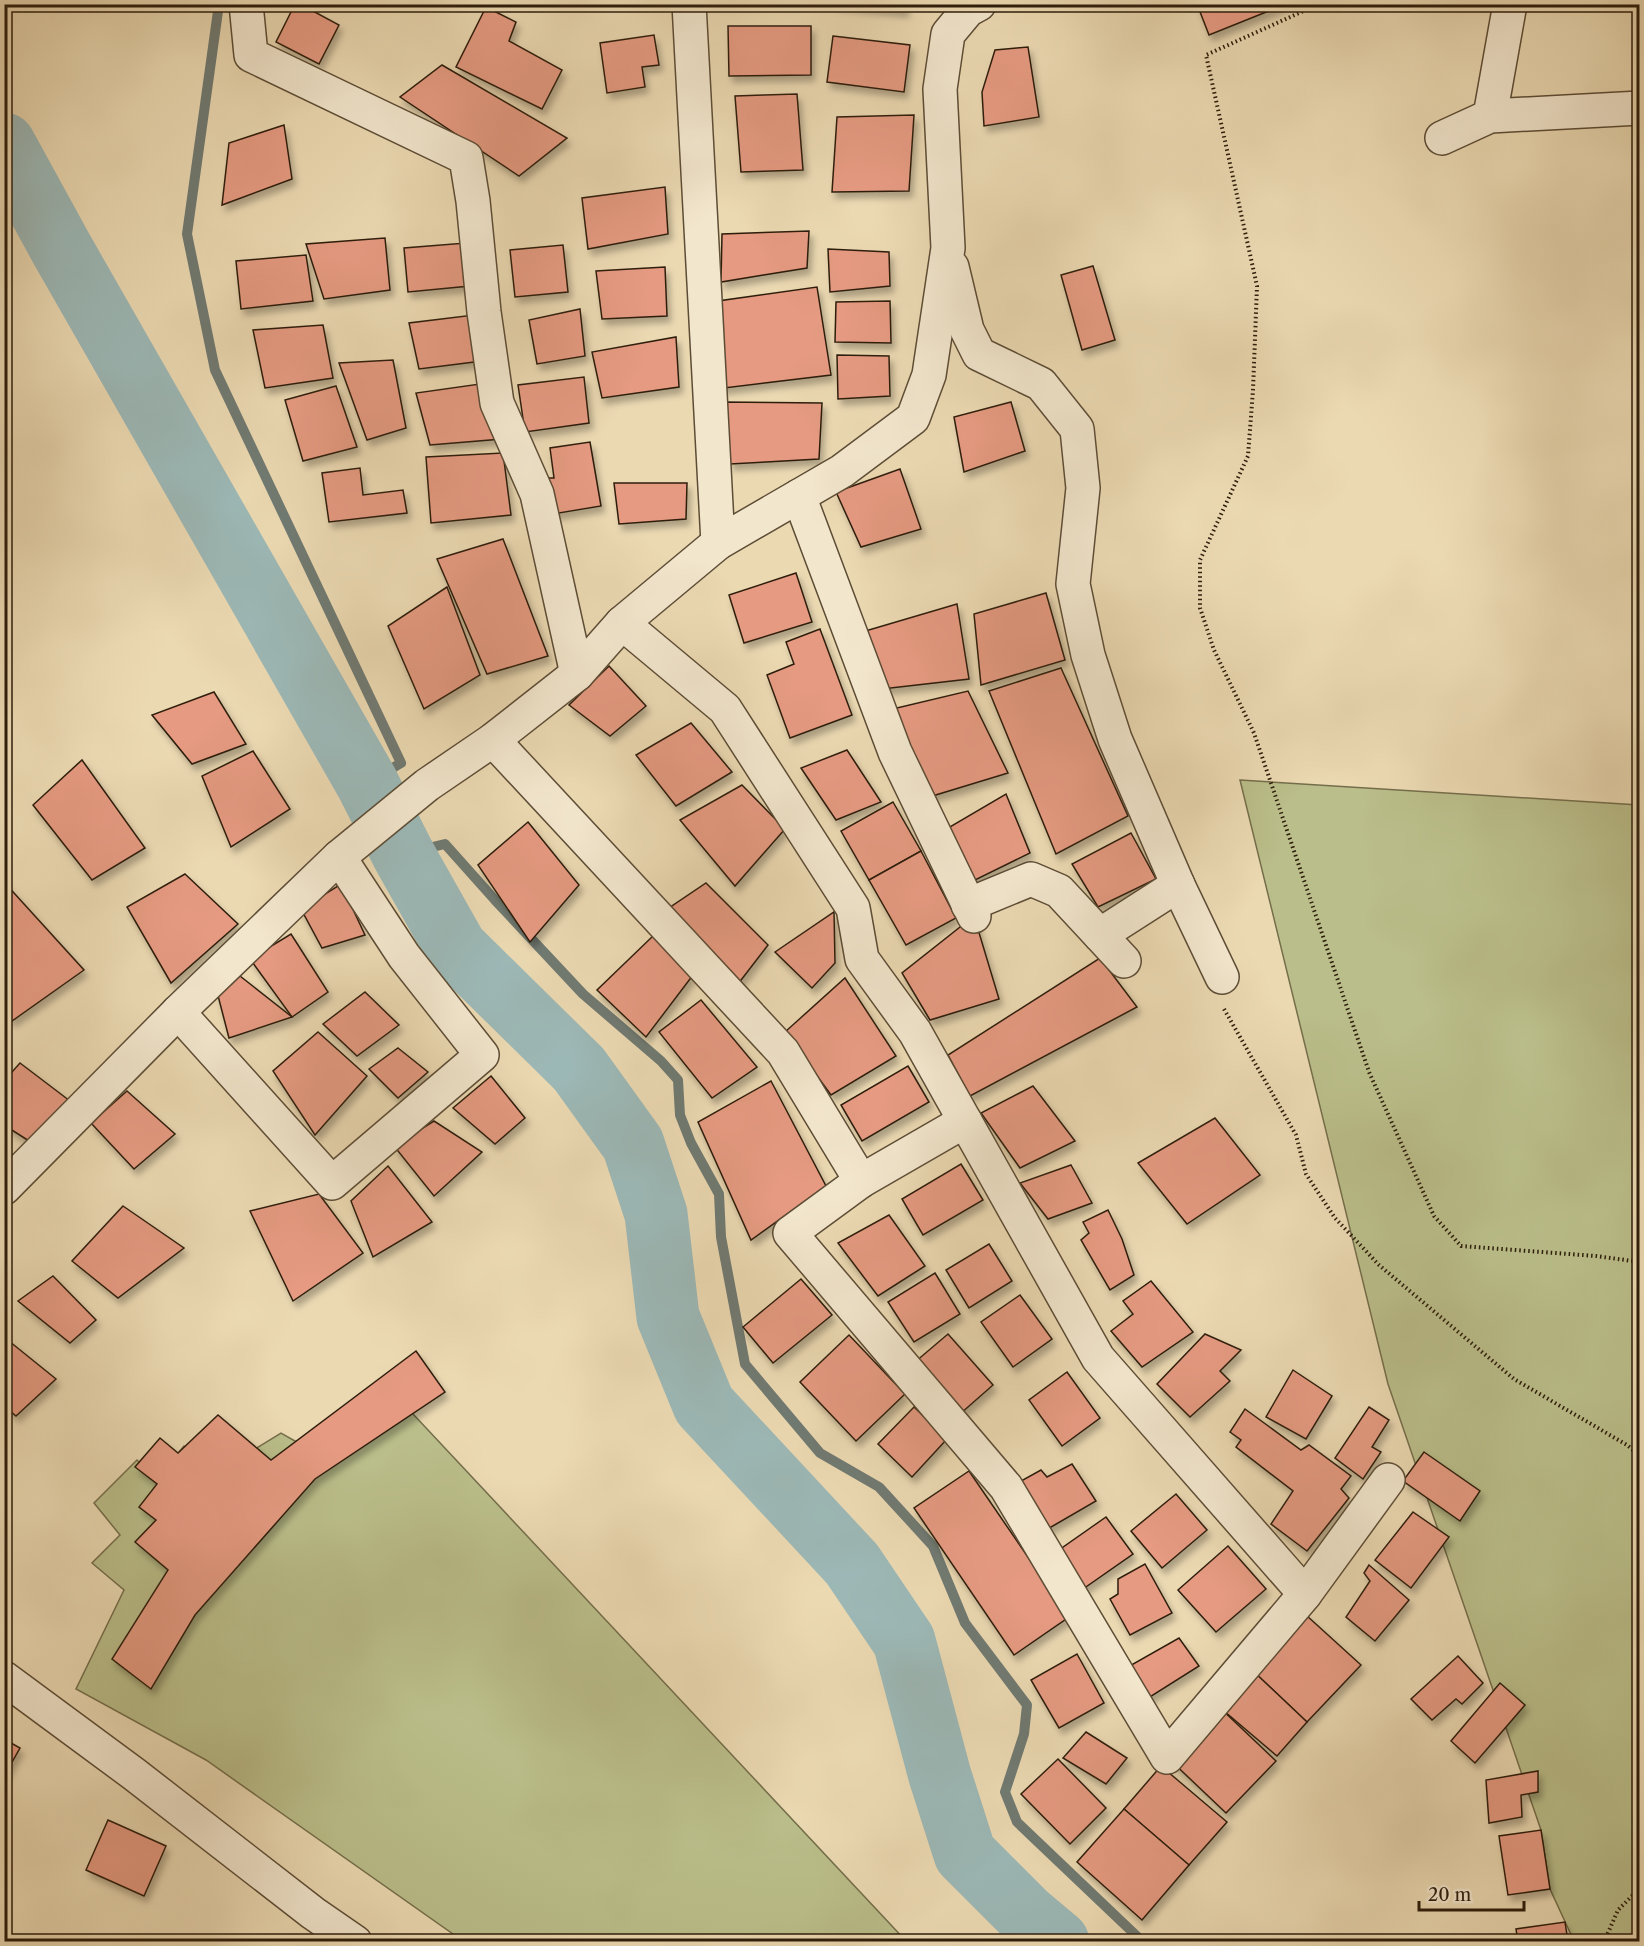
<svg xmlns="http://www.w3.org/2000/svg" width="1644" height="1946" viewBox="0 0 1644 1946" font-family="'Libre Caslon Text',serif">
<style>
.green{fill:#babe8a;stroke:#746e4b;stroke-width:1.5}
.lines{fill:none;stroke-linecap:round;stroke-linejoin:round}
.stream{stroke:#707a72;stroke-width:10}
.river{stroke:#9cb8b6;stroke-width:63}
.building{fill:#e59a81;stroke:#2e1e0c;stroke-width:1.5;filter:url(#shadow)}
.street-casing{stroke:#5d4d36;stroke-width:36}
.path{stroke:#2e1e0c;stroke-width:4;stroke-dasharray:1.5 3;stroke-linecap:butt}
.street{stroke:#f2e6cd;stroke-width:33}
</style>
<defs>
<filter id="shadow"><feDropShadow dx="3.5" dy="6" stdDeviation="3" flood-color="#0004"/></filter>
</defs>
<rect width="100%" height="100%" fill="#ebd9b2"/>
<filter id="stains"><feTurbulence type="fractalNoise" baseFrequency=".00333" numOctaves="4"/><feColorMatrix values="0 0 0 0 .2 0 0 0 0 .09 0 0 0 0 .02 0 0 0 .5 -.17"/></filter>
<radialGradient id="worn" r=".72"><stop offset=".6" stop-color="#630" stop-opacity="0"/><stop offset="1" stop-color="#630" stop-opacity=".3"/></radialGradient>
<g class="green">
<polygon points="1240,780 1639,805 1639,1941 1574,1941 1550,1889 1541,1830 1388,1384"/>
<polygon points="384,1383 906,1941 463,1941 206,1760 76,1689 124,1590 92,1563 120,1535 94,1503 137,1460 157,1479 184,1446 221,1470 281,1433 302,1445"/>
</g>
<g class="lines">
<g class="stream">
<polyline points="219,4 187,234 215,370 401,763 367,783"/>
<polyline points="403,854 445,844 495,900 583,994 661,1061 678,1080 680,1115 691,1143 719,1194 721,1237 745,1364 820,1453 879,1487 933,1546 965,1623 1027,1705 1024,1734 1005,1792 1017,1822 1143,1942"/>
</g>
<polyline class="river" points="4,144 61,248 367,783 403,854 456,948 579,1069 633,1144 656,1214 668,1317 704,1405 852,1564 904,1641 940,1776 965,1854 1027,1916 1058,1942"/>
</g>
<g class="building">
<polygon points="295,4 300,4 339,25 319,64 276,42"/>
<polygon points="832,4 905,4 905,11"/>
<polygon points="1197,4 1286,4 1209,35"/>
<polygon points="486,7 516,22 509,41 562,70 542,109 456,67"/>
<polygon points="728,26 811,26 811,75 729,76"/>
<polygon points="654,35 659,65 642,67 645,87 607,93 600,43"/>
<polygon points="833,36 910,45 904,92 827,82"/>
<polygon points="1028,47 1039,117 984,126 982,92 995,50"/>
<polygon points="442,65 567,138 519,176 400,97"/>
<polygon points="797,94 803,170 741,172 735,96"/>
<polygon points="914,115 909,191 832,192 837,117"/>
<polygon points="284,125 292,179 222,205 229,143"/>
<polygon points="665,187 668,234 588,249 582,198"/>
<polygon points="809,231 807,268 721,282 722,234"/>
<polygon points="385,238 390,290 324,299 306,244"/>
<polygon points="466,243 470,286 408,292 404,248"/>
<polygon points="563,245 568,292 515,297 510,250"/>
<polygon points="828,249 889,252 890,286 830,292"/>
<polygon points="306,255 313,301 241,309 236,261"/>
<polygon points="1093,266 1115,340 1082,350 1061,275"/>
<polygon points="665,267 667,316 602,319 596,271"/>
<polygon points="817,287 831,375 716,389 718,301"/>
<polygon points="890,301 891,343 835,342 836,302"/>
<polygon points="580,309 585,356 537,364 529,320"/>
<polygon points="474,315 482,361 419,369 409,323"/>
<polygon points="323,325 333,378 265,388 253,330"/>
<polygon points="676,337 679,387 602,398 592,352"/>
<polygon points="837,355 889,356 890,396 838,399"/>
<polygon points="393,360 406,428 367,440 339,363"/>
<polygon points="584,377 589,423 525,432 518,385"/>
<polygon points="494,382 502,439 430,445 416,393"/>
<polygon points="336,386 357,447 303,461 285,400"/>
<polygon points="724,402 822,403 819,459 730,464"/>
<polygon points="1011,402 1025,451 964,472 954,417"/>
<polygon points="590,442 601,506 547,515 540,478 554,478 550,448"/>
<polygon points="503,453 511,515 431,523 426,457"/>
<polygon points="360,468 363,495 403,490 407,513 329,522 322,473"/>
<polygon points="900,469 921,529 861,547 836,492"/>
<polygon points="614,483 687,483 686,519 619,524"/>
<polygon points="503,539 548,656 487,674 437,559"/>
<polygon points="796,573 812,622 744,643 729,595"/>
<polygon points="447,587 480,675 424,709 388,626"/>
<polygon points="1046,593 1065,660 981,685 974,614"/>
<polygon points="957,604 969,679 882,689 862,632"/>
<polygon points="820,629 852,715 790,738 767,675 794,664 786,642"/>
<polygon points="609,666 646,706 610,736 569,705"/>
<polygon points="1061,668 1128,816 1056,854 989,691"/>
<polygon points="968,691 1008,773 929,797 880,712"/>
<polygon points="214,692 246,744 192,764 152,715"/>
<polygon points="691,723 732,772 676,806 636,755"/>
<polygon points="847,750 881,802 836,820 801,768"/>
<polygon points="253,751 290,809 231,847 202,776"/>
<polygon points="82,760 145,848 92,880 33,805"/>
<polygon points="742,785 785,829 735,886 680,820"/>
<polygon points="1006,794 1030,853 969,883 948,828"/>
<polygon points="893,802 921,851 869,880 841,831"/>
<polygon points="528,822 579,885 530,942 478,865"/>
<polygon points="1131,833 1156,879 1098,907 1072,864"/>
<polygon points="921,851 956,918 906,945 869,880"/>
<polygon points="185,874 238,924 171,983 127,907"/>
<polygon points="4,882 84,970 12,1021 4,1012"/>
<polygon points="706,883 768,945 738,984 669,908"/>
<polygon points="341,884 365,935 322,948 301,909"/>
<polygon points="834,912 835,963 812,988 775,952"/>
<polygon points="974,916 999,999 930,1020 902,973"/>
<polygon points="291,934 328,992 292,1017 250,959"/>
<polygon points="654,935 693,975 646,1037 597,990"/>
<polygon points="1100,958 1137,1007 970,1096 948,1055"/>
<polygon points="240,976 292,1017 229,1038 216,988"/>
<polygon points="845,978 896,1056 831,1095 785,1032"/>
<polygon points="365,992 399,1025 357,1056 323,1024"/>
<polygon points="701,1000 757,1067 712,1098 659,1032"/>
<polygon points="318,1032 367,1076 315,1135 273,1071"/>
<polygon points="398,1048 428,1072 398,1098 369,1069"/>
<polygon points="20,1063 70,1101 29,1141 4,1125 4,1081"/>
<polygon points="908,1066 929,1102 862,1141 841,1105"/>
<polygon points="491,1076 525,1118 495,1144 453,1108"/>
<polygon points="771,1081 826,1186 751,1240 698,1122"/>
<polygon points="1033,1086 1075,1141 1020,1168 981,1113"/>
<polygon points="127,1091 175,1134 134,1169 91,1123"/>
<polygon points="1215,1118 1260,1175 1187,1224 1138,1163"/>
<polygon points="434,1121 482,1152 434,1196 394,1146"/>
<polygon points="961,1164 983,1200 923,1235 902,1199"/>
<polygon points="1071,1165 1092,1203 1048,1219 1020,1183"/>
<polygon points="388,1166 432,1222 373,1257 351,1201"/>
<polygon points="319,1194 363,1253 293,1301 250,1211"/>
<polygon points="123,1206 184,1248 118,1298 72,1261"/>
<polygon points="1108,1210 1122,1239 1134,1275 1110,1290 1081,1240 1089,1233 1083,1222"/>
<polygon points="889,1215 925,1266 878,1296 838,1243"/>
<polygon points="989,1244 1012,1281 969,1308 946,1270"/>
<polygon points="935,1273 960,1314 914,1342 888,1302"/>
<polygon points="53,1276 96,1320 70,1343 18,1301"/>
<polygon points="801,1279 832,1315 773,1363 743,1327"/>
<polygon points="1151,1281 1193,1332 1142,1367 1111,1331 1133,1314 1123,1301"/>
<polygon points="1020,1295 1052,1339 1013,1367 981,1322"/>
<polygon points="948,1334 993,1385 960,1414 915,1362"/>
<polygon points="1205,1334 1241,1350 1220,1371 1230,1381 1190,1417 1157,1384"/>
<polygon points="849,1335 905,1394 856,1441 800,1382"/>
<polygon points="4,1337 56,1379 16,1416 4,1406"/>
<polygon points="416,1351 445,1392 315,1479 195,1615 151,1689 112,1659 168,1570 135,1542 156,1520 139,1507 157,1484 135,1467 160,1438 178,1453 218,1415 271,1460"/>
<polygon points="1293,1370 1332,1396 1306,1439 1266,1417"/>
<polygon points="1067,1372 1100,1418 1062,1446 1029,1400"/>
<polygon points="914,1407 947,1439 912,1477 878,1444"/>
<polygon points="1369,1407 1389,1420 1372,1447 1381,1452 1363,1479 1335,1458"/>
<polygon points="1245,1409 1301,1450 1309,1445 1351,1476 1341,1489 1349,1498 1307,1551 1271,1524 1293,1491 1236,1447 1241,1440 1230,1432"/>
<polygon points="1424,1452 1480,1491 1460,1521 1403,1481"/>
<polygon points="1072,1464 1096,1501 1046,1530 1021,1481 1041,1470 1047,1477"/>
<polygon points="969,1471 1069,1617 1014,1655 914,1508"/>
<polygon points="1176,1494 1207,1530 1162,1568 1131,1531"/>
<polygon points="1413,1512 1449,1537 1411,1588 1375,1560"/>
<polygon points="1106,1517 1133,1554 1083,1589 1059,1550"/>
<polygon points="1228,1546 1266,1589 1216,1632 1178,1590"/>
<polygon points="1145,1564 1172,1613 1130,1635 1110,1599 1118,1594 1118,1579"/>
<polygon points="1369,1565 1409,1600 1375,1641 1346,1617 1370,1581 1364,1573"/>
<polygon points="1306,1615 1361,1665 1307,1722 1253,1671"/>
<polygon points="1179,1638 1199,1666 1142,1702 1126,1668"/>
<polygon points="1077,1654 1104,1703 1059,1728 1031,1680"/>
<polygon points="1458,1656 1483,1683 1462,1704 1456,1699 1432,1720 1411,1699"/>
<polygon points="1253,1671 1307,1722 1277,1756 1217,1705"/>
<polygon points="1500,1683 1525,1705 1475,1763 1451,1741"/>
<polygon points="1217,1705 1276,1761 1226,1813 1167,1757"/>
<polygon points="1086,1732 1127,1758 1106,1784 1063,1758"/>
<polygon points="4,1739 20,1748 4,1776"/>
<polygon points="1058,1759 1106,1808 1070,1844 1021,1794"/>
<polygon points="1161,1766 1227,1822 1189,1865 1124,1809"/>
<polygon points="1538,1771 1538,1792 1521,1795 1522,1817 1489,1823 1486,1780"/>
<polygon points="1124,1809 1189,1865 1142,1920 1077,1862"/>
<polygon points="108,1820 166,1846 144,1896 86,1870"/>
<polygon points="1541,1830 1550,1889 1508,1895 1499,1836"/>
<polygon points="1565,1922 1568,1942 1518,1942 1516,1929"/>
</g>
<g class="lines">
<g class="street-casing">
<g id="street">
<polyline points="246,4 251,55 466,158 473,201 484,312 497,403 537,494 577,674"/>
<polyline points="689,4 718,543"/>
<polyline points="1490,116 1510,4"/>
<polyline points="1442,138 1490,116 1640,108"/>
<polyline points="952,267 967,330 979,354 1041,384 1077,429 1083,488 1073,584 1088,655 1115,739 1178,885 1222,977"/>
<polyline points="799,496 895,752 974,916"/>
<polyline points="622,623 725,709 853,908 862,959 915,1032 1098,1358 1305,1594"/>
<polyline points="493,740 783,1052 861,1181"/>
<polyline points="968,905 1031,879 1059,891 1124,961"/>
<polyline points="1100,935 1178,885"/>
<polyline points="178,1012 332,1183 482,1055 404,956 339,857"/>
<polyline points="965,1121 861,1181 790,1233 1006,1487 1167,1757 1305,1594 1388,1480"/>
<polyline points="4,1188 178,1012 339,857 427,785 493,740 577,674 622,623 718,543 842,471 913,418 929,375 948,248 940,89 948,34 968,10 979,4"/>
<polyline points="4,1678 134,1774 313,1913 355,1942"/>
</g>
</g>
<g class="path">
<polyline points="1319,4 1206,55 1257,286 1253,390 1248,456 1200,560 1200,608 1214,650 1254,733 1369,1072 1434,1216 1461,1246 1596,1256 1640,1262"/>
<polyline points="1224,1009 1296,1135 1306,1174 1335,1218 1379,1265 1514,1379 1627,1445 1640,1456"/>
<polyline points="1604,1942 1618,1910 1640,1888"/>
</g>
<use href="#street" class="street"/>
</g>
<rect width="1644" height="1946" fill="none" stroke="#ebd9b2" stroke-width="24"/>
<rect x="6" y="6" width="1632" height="1934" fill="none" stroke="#2e1e0c" stroke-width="3"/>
<rect x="12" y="12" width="1620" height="1922" fill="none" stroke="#2e1e0c" stroke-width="1.5"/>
<path d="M1419 1901v9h105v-9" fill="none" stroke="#2e1e0c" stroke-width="3"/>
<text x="1428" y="1901" font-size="18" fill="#2e1e0c" stroke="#f2e6cd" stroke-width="4.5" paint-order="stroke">20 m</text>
<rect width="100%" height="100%" filter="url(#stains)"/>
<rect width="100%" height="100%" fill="url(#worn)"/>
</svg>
